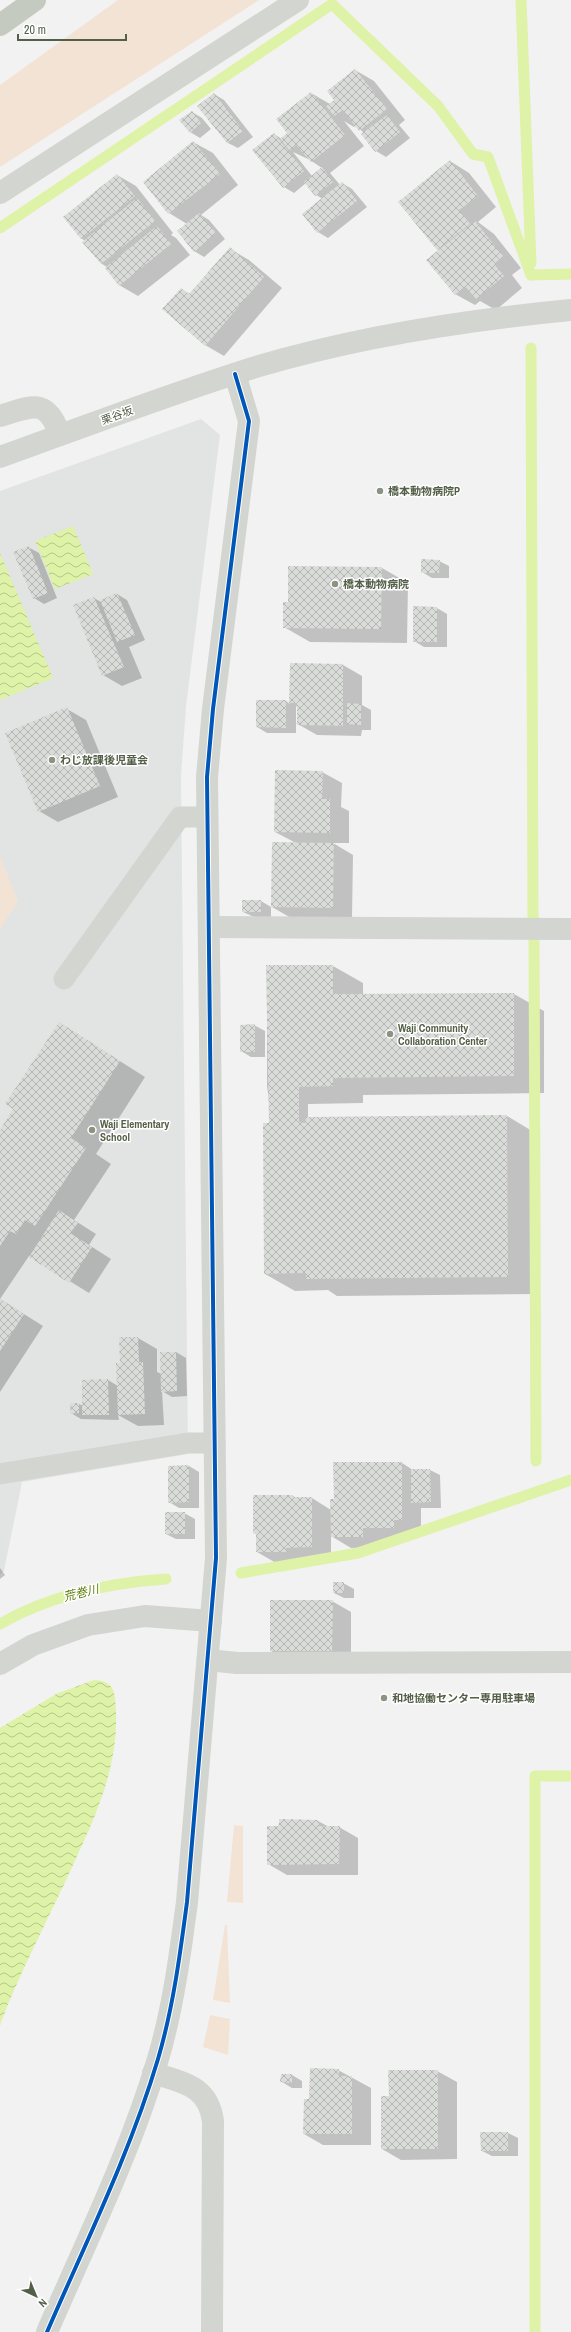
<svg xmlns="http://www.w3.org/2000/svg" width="571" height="2332" viewBox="0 0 571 2332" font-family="'Archivo Narrow','Noto Sans JP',sans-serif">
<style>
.education{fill:#e2e3e3}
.grass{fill:#f3e3d5}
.water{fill:url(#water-waves)}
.shadow{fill:#0003;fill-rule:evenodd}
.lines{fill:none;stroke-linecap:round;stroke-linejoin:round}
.stream{stroke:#def2a8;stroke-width:11}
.building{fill:url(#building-cross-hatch)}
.service{stroke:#d3d5d0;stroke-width:21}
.minor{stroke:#d3d5d0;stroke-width:22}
.tertiary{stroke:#d3d5d0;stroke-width:22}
.motorway{stroke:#c4cabf;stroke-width:22}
.cycleway-casing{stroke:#fff;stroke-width:6}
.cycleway{stroke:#0057b8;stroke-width:4}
.poi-dot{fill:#8b9383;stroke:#fff;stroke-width:1.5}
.labels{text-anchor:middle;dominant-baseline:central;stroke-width:3;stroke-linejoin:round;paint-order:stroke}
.street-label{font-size:11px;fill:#536047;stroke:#fff}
.poi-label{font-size:11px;font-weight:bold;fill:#536047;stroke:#fff;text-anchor:start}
.water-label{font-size:12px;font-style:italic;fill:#5c7d08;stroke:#fff}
</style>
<defs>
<pattern id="water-waves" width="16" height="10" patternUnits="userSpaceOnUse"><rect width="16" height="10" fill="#def2a8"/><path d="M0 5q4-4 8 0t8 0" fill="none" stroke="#b7c78b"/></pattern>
<pattern id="building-cross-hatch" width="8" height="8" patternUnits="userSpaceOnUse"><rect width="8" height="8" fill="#dadcd9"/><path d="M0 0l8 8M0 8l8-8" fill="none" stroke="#b3b6b2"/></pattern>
</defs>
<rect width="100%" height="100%" fill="#f2f2f2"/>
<polygon class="education" points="201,419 220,435 186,706 181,776 188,1454 22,1482 4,1571 0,1574 0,491"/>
<g class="grass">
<polygon points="118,0 259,0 0,167 0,85"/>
<polygon points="0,856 18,901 0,929"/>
<polygon points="234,1825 243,1826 243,1903 227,1902"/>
<polygon points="225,1925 227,1925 230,2003 213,2000"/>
<polygon points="210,2015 230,2019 228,2055 203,2047"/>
</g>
<g class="water">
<polygon points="73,526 93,574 55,589 35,541"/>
<polygon points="0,553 53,678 0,700"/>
<path d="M94 1680C116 1681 115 1694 116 1712 118 1768 96 1815 73 1865 49 1918 20 1971 0 2025V1728L56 1694Z"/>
</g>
<g class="shadow">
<path d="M355 70 374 81 405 120 399 125 410 138 386 157 376 151 364 133 356 126 354 127 344 121 364 146 330 173 340 185 342 183 352 189 367 207 328 238 318 232 323 199 316 195 306 183 294 193 284 187 254 150 274 134 282 139 289 134 311 93 330 104 335 100ZM293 152 310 160 322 168 312 176Z"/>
<polygon points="214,94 224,100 253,137 238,148 228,143 199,106"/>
<polygon points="192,112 202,118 211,129 200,138 190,132"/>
<polygon points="193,142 213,153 238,185 201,215 209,220 225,239 204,257 194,251 187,224 169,213 144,182"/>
<polygon points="450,161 469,173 496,207 478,222 494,234 521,268 512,275 522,288 496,310 480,301 475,305 455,294 439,251 399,202"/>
<polygon points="117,175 136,186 173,233 171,235 176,238 190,255 138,296 119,285 107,267 102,264 84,242 85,241 81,238"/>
<polygon points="230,249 249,260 282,288 224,356 205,345 181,289 190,294"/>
<polygon points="28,547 39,553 57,598 44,604 34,598"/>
<polygon points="439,561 449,566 449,578 432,578 422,572"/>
<polygon points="382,568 408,583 407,643 310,642 284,627 289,603"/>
<polygon points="117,594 127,600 145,640 129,647 142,678 122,686 103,675 94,598 103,603"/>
<polygon points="437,608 447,614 447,647 424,647 414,641"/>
<polygon points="291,664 343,665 362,676 362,705 371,710 371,730 362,730 361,736 317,735 296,723 298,723 298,707 296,706 296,733 267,733 257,727 286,701 290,704"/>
<polygon points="67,709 86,720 118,797 58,822 39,811"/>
<polygon points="322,772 342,783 341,807 349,811 349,843 333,843 353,855 352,918 291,918 272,907 296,843 275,832"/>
<polygon points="261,901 271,907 271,917 254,917 243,912"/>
<polygon points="267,966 333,966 363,983 363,995 514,994 544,1011 544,1093 363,1095 363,1103 308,1104 308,1118 507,1116 537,1134 538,1294 337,1296 328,1290 295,1291 265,1274 272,1124 267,1086"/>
<polygon points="60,1023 145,1077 96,1154 111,1164 74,1220 96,1234 89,1245 111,1259 89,1293 29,1256 0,1299 43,1326 0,1392 0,1132 15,1109"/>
<polygon points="254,1025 265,1031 265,1057 251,1057 241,1051"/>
<polygon points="138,1338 157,1349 157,1372 162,1374 176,1352 186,1358 187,1396 172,1397 162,1391 164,1425 138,1426 118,1415 119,1420 81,1419 71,1413 79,1404 83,1406 108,1380 118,1386 121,1364"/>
<polygon points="402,1463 413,1470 430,1470 440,1475 441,1508 421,1508 421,1530 413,1530 413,1538 382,1539 382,1547 351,1548 331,1536 331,1557 305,1558 305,1562 276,1563 257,1552 257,1535 254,1533 293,1496 297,1498 312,1498 331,1510 335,1500"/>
<polygon points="189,1466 199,1472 199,1508 179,1508 169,1502"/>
<polygon points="184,1513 195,1519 195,1539 176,1539 166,1534"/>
<polygon points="0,1568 5,1575 0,1579"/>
<polygon points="343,1583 354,1589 354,1598 344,1598 334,1593"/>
<polygon points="332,1601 351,1612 351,1661 290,1662 271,1651"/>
<polygon points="280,1820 318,1821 329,1827 339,1827 358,1838 358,1875 287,1875 268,1864"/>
<polygon points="338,2070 371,2088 371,2145 323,2145 304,2134"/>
<polygon points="437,2071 457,2082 457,2159 401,2160 382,2149 390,2097"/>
<polygon points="292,2075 302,2081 302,2088 292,2088 282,2082"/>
<polygon points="508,2133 518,2138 518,2156 492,2156 482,2151"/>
</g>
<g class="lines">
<g class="stream">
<polyline points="521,0 531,263"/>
<polyline points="0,228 332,4 438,106 473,154 488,157 531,275"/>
<polyline points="531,275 571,274"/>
<polyline points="531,348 533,921"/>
<polyline points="534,937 536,1461"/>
<polyline points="241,1573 358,1553 571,1480"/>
<path d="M0 1624C50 1595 108 1583 166 1579"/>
<polyline points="535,2332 535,1776 571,1776"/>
</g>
</g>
<g class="building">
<polygon points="355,69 387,109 359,131 343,110 334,116 326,106 334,100 327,91"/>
<polygon points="311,92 345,135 311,162 296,145 290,151 280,139 287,133 276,119"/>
<polygon points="214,93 243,131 227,143 197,106"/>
<polygon points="192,111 201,123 190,133 179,120"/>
<polygon points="387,115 400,132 375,152 361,134"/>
<polygon points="274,133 304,171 283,188 252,150"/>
<polygon points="193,141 220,174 168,214 143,182"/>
<polygon points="450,160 478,196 459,210 470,224 437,250 398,202"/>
<polygon points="322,167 333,182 315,196 304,182"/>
<polygon points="117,174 135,196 81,239 63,217"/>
<polygon points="342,182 357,201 317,233 302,214"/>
<polygon points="137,198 155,221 101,264 82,242"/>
<polygon points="199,213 216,233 194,252 177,231"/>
<polygon points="475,221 503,256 494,264 504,276 476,299 465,286 455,295 426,260"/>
<polygon points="157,226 171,244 119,286 105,268"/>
<polygon points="230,247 264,277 205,346 162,309 181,288 189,294"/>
<polygon points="29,546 48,593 33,599 13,552"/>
<polygon points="421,559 440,560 439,573 421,573"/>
<polygon points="288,566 382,567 381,629 283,628 283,602 288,602"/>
<polygon points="117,593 135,635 117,642 100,600"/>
<polygon points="94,597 124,667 102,676 73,605"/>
<polygon points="413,606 437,607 437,642 413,642"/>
<polygon points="290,663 343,664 343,726 297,725 297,703 289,703"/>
<polygon points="256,700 286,700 286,728 256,727"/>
<polygon points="347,703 361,704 361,725 347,724"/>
<polygon points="67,707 100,786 38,812 5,733"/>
<polygon points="275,770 323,771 322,799 330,799 330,833 274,832"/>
<polygon points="272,842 334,843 333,908 271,907"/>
<rect x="242" y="900" width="19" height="12"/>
<polygon points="266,965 333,965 333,994 514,993 514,1076 333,1078 333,1086 299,1087 299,1122 305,1123 306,1117 507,1115 508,1277 306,1279 306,1273 264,1274 263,1123 269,1123"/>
<polygon points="59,1022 120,1061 71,1138 86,1148 35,1226 25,1220 16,1234 10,1231 0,1246 0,1130 13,1109 5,1104"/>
<polygon points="255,1024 255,1052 240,1052 240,1025"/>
<polygon points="59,1210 78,1223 70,1233 92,1247 69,1283 29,1257"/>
<polygon points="0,1299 24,1314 0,1351"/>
<polygon points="119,1337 138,1337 139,1362 143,1362 145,1414 118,1415 116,1363 120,1363"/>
<polygon points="160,1352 176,1352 177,1391 161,1392"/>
<polygon points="108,1379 109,1415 82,1415 82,1380"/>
<polygon points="70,1403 79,1403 79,1413 70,1414"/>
<polygon points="333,1462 402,1462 402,1520 394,1520 394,1528 363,1528 363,1537 331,1537 330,1499 334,1499"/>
<polygon points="189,1465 189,1502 168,1503 168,1466"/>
<polygon points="411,1469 430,1469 431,1502 411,1503"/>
<polygon points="253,1495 293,1495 293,1497 312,1497 312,1547 286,1548 286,1552 256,1552 256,1534 253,1533"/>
<rect x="165" y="1512" width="20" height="22"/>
<rect x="333" y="1582" width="11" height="11"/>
<polygon points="270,1600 333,1600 332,1651 270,1651"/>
<polygon points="279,1819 318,1820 319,1826 340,1826 339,1864 267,1865 267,1826 279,1826"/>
<polygon points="310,2068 339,2069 339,2076 352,2076 352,2134 303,2134 304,2099 309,2099"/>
<polygon points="388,2070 438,2070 438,2149 381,2149 381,2096 389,2096"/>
<polygon points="281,2074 292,2074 292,2083 280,2082"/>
<polygon points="480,2132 508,2132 508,2151 481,2151"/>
</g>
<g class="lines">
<g class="service">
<polyline points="64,979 180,817 207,817"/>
<polyline points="0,1474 188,1443 215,1443"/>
</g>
<g class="minor">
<polyline points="0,193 298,0"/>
<path d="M0 416C33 406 46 397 60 435"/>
<polyline points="209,927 571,929"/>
<polyline points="208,1660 237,1663 571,1662"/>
<polyline points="0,1664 33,1645 88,1625 145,1616 211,1621"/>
<path d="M153 2073C183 2083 208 2085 213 2121L212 2332"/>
</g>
<g class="tertiary">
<path d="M0 457C86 426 172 393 259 366 361 336 466 320 571 310"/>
<path d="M47 2332C86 2242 130 2153 158 2059 173 2008 180 1955 187 1902L216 1558 207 777 213 709 249 421 235 374"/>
</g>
<polyline class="motorway" points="0,25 35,0"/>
<g class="cycleway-casing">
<path id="cycleway" d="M47 2332C86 2242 130 2153 158 2059 173 2008 180 1955 187 1902L216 1558 207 777 213 709 249 421 235 374"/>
</g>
<use href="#cycleway" class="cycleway"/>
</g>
<g class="poi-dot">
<circle cx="380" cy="491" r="4"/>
<circle cx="335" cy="584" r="4"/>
<circle cx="52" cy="760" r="4"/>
<circle cx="390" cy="1034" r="4"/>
<circle cx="92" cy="1130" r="4"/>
<circle cx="384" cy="1698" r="4"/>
</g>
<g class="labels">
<g class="street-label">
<text transform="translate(117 415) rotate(-20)">栗谷坂</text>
</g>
<g class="poi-label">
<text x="388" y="491">橋本動物病院P</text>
<text x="343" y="584">橋本動物病院</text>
<text x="60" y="760">わじ放課後児童会</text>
<text x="398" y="1028">Waji Community<tspan x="398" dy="13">Collaboration Center</tspan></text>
<text x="100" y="1124">Waji Elementary<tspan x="100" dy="13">School</tspan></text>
<text x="392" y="1698">和地協働センター専用駐車場</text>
</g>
<g class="water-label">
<text transform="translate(81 1593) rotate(-14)">荒巻川</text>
</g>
</g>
<g transform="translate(36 2296) rotate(136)" stroke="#ffffff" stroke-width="3" paint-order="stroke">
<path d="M0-3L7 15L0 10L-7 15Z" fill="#536047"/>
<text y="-6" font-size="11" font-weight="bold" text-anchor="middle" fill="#536047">N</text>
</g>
<path d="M18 34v6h108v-6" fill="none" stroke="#536047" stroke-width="2"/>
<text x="24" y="34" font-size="12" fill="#536047" stroke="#ffffff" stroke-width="3" paint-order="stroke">20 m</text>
</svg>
